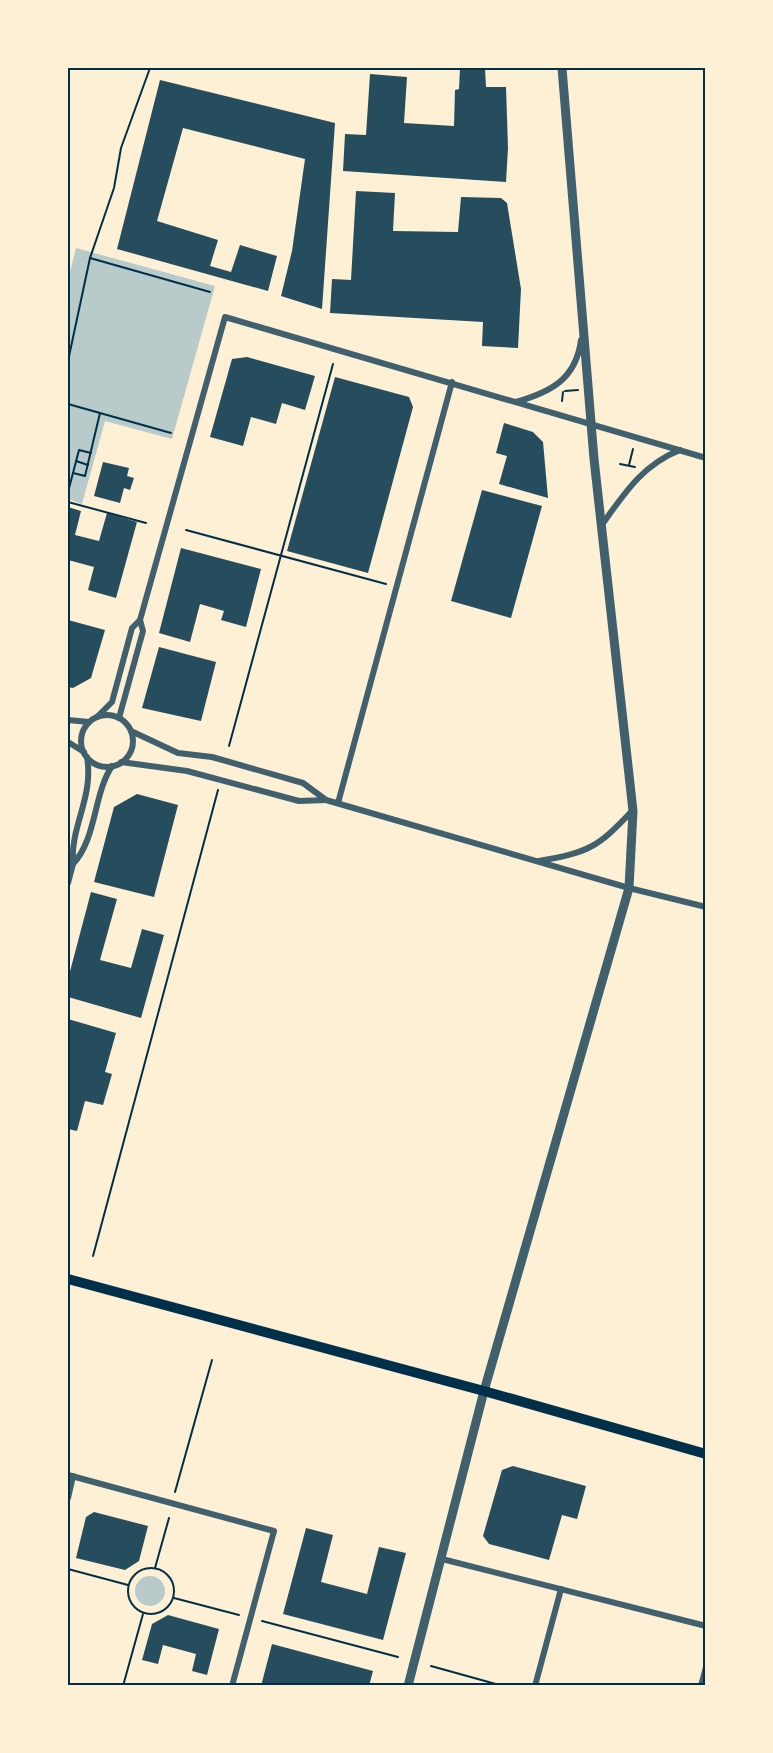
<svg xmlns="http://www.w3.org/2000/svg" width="773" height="1753" viewBox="0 0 773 1753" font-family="'Roboto Condensed',sans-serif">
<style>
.green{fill:#b9caca}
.building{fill:#264d5e}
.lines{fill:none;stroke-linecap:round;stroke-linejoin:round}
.path{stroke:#003049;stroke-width:2}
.minor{stroke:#3f606c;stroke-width:6}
.tertiary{stroke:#3f606c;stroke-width:9}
.secondary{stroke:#003049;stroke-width:10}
.neatline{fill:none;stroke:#003049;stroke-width:2}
</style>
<rect width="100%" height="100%" fill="#fdf0d5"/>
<g class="green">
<polygon points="76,248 215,286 172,439 105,421 82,504 68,499 68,280"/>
<circle cx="150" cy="1591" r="15"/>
</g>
<g class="building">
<polygon points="460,68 485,68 486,87 506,87 508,148 506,182 343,171 345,134 366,135 370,74 407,77 404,123 454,126 455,90 459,89"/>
<polygon points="160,80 335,123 322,309 281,296 292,251 305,159 183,128 157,221 218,240 210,266 231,272 240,245 277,256 268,291 117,249"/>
<polygon points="356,191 395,193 393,231 458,232 461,197 501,198 507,203 521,289 518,348 482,346 483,322 330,313 332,279 351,280"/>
<polygon points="247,357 315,376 305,410 282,403 276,424 251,417 243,446 210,437 232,359"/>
<polygon points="335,377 409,397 413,407 368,573 287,551"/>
<polygon points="504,423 533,432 543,442 548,498 499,484 507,456 496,453"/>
<polygon points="103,462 129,468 127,476 134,478 130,490 124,488 120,503 94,496"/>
<polygon points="482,490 542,506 511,618 451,601"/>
<polygon points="68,507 81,511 75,535 99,541 107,513 137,522 116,598 88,590 94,567 68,560"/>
<polygon points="181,548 261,569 246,627 221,620 224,611 200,604 190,642 159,633"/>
<polygon points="68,620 105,630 91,678 73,688 68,687"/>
<polygon points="159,647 216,662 201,721 142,708"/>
<polygon points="137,794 178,805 154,897 94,882 114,807"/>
<polygon points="91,892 117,899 100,960 131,968 142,929 164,935 141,1018 68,997 68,979"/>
<polygon points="68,1019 116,1033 105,1072 112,1074 103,1105 85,1101 77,1131 68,1129"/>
<polygon points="513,1466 586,1486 577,1519 562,1515 549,1560 489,1544 483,1536 502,1470"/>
<polygon points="94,1512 148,1526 139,1561 125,1570 76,1558 86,1517"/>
<polygon points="306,1528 333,1535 321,1582 367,1594 379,1547 406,1553 383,1640 283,1614"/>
<polygon points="168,1615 219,1629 207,1675 192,1671 196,1654 163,1645 158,1664 142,1660 152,1624"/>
<polygon points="272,1644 373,1671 369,1686 261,1686"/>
</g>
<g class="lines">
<g class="path">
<polyline points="90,258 210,292"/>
<polyline points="68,361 90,258 114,188 121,148 150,68"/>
<polyline points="565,391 578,390"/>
<polyline points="562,401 563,392"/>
<polyline points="68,404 171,433"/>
<polyline points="76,461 88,465"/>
<polyline points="620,464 635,467"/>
<polyline points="629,465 633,449"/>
<polyline points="73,473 79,450 91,453"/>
<polyline points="68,492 73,473 85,476 100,413"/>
<polyline points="68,502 146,523"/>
<polyline points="186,530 386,584"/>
<polyline points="229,746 333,364"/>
<polyline points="93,1256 218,790"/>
<polyline points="175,1492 212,1360"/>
<circle cx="151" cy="1591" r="23"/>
<polyline points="155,1568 169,1518"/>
<polyline points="68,1569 128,1585"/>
<polyline points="174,1598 239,1615"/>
<polyline points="262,1621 398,1657"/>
<polyline points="431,1666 503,1686"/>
<polyline points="123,1686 143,1614"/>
</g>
<g class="minor">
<path d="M516 402C551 392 576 379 581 340"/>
<path d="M601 526C624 494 642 465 680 450"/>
<polyline points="140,620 225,317 706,458"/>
<circle cx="107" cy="741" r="26"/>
<polyline points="97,717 112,702 132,628 140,620 143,631 119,718"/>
<polyline points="68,720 89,722"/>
<polyline points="68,742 84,752"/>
<path d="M87 757C94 798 70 826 73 864 97 838 93 795 112 766"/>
<polyline points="121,762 187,771 299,801 326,800 303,783 212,757 178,753 131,731"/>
<polyline points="326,800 629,888 706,907"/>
<polyline points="338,803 452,382"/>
<path d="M539 861C589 852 597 848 632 811"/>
<polyline points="68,883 73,864"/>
<polyline points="68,1475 274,1531 232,1686"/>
<polyline points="68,1498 73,1476"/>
<polyline points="442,1559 706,1626"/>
<polyline points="535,1686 561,1589"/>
<polyline points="701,1686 706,1667"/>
</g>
<polyline class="tertiary" points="408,1686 484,1391 629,888 633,811 594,459 562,68"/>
<polyline class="secondary" points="68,1279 484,1391 706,1454"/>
</g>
<rect width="773" height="1753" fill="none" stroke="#fdf0d5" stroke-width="138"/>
<rect x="69" y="69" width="635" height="1615" class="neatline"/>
</svg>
